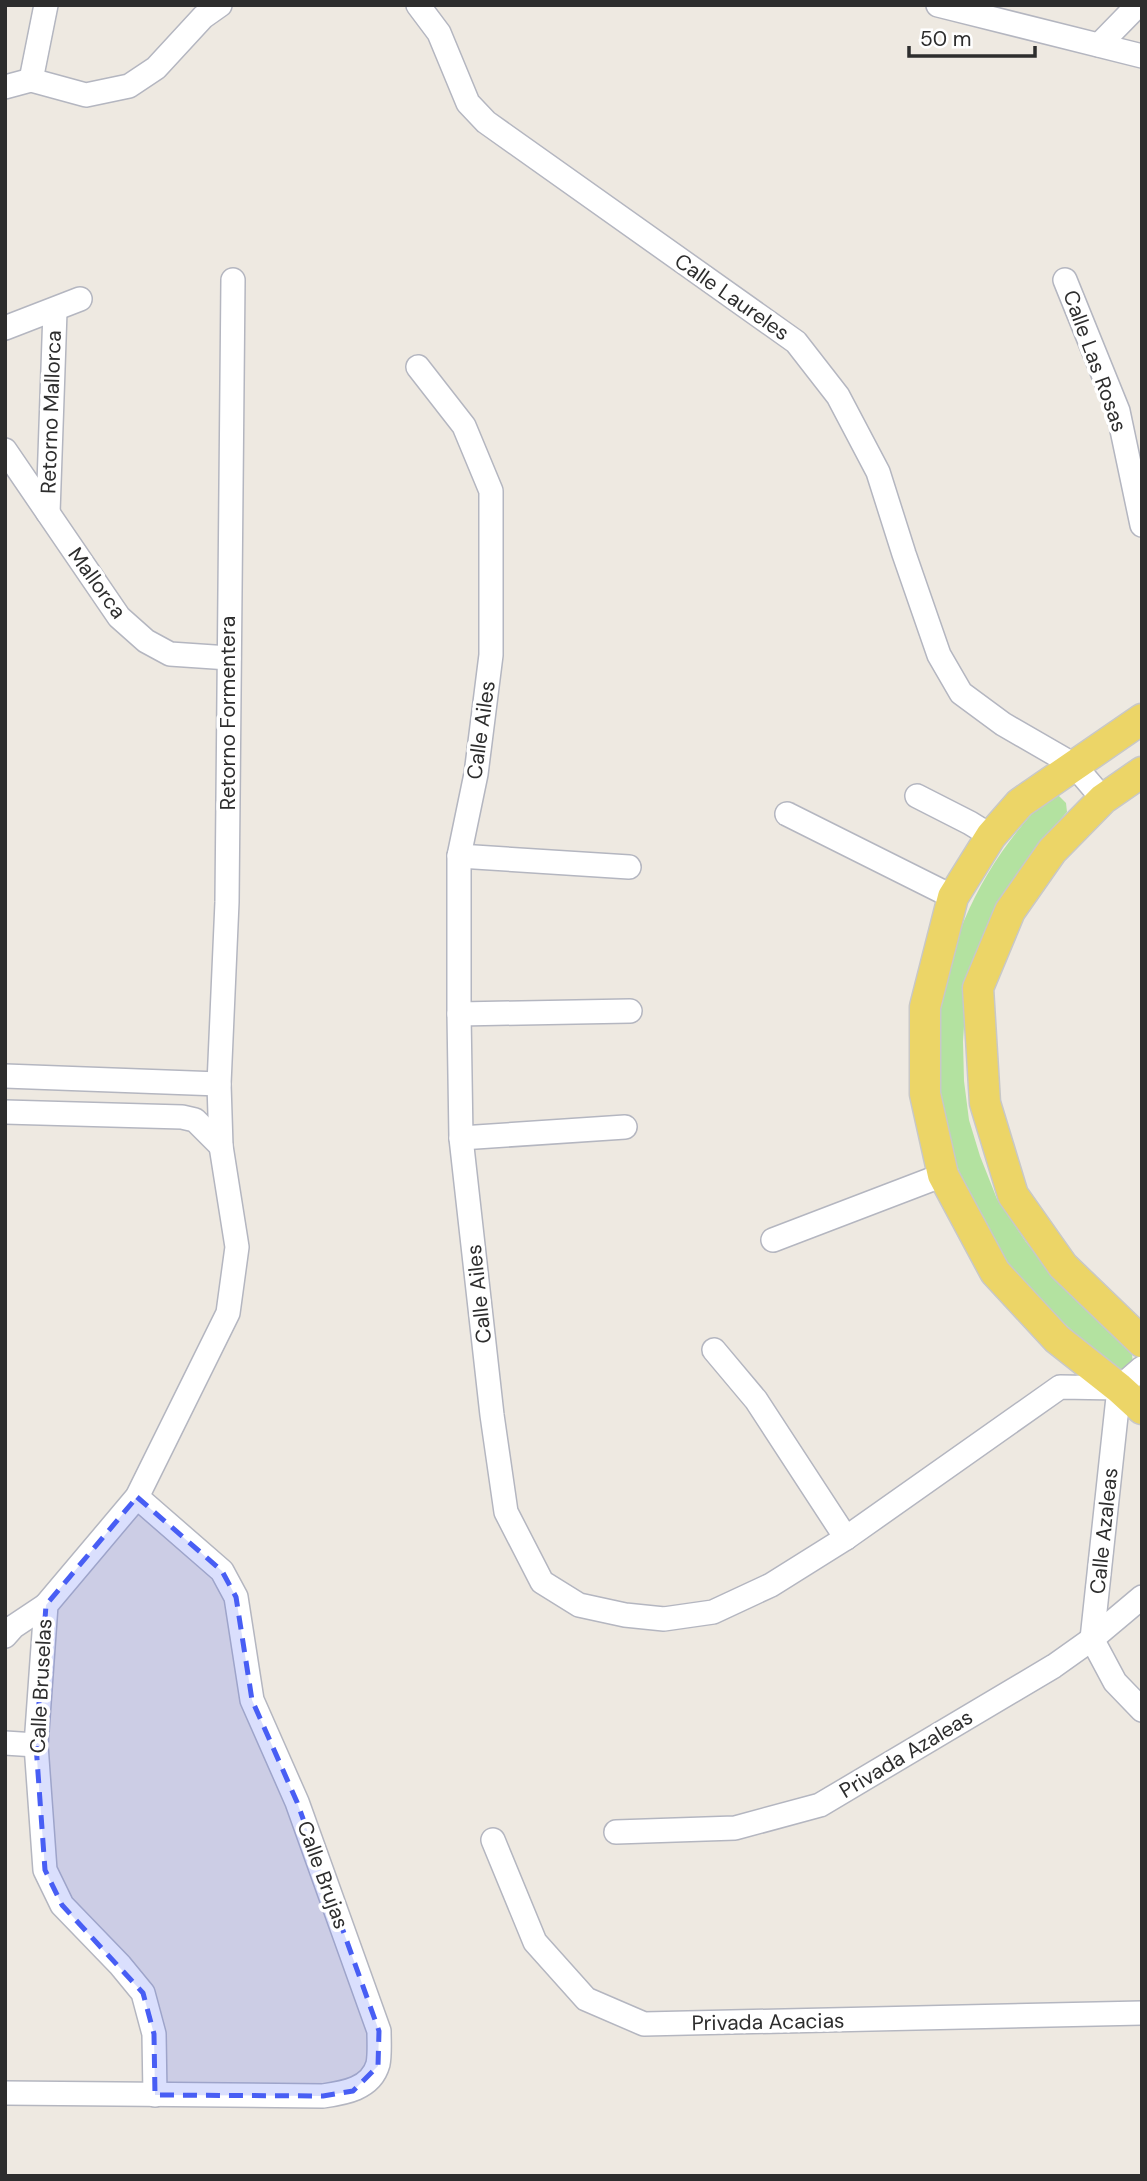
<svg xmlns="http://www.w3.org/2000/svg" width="1147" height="2181" viewBox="0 0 1147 2181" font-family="'DM Sans',sans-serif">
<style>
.grass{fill:#b3e2a0}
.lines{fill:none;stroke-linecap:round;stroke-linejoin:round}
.minor-casing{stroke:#b4b6c0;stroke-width:26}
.major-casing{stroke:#c8c8c8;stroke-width:33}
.minor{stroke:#fff;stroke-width:23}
.major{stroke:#ecd567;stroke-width:30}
.marked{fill:#485ef4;fill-opacity:0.2;stroke:#485ef4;stroke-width:5;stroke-dasharray:14 9;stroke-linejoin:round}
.labels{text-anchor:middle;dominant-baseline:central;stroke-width:7;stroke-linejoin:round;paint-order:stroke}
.street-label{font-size:21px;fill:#2d2d2d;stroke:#fff}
</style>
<rect width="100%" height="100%" fill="#eee9e1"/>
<path class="grass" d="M1058 795 1066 803 1067 812 1043 839 1020 870 1000 902 966 997 963 1041 964 1081 969 1120 980 1156 997 1199 1026 1242 1048 1270 1132 1354 1133 1365 1127 1371H1114C1074 1331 1018 1284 989 1235 904 1089 927 921 1044 801L1050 796Z"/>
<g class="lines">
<g class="minor-casing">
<g id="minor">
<polyline points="418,5 439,33 468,103 486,122 796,342 838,396 878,472 904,554 939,655 961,693 1003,724 1074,765 1103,799"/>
<polyline points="938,5 1142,56"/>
<polyline points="1099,45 1138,5"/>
<polyline points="31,80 46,5"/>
<polyline points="5,87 31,80 86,95 129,86 156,68 203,17 220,5"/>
<polyline points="1065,280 1118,411 1142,525"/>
<polyline points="5,328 80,299"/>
<polyline points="418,367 464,426 491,491 491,655 476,774 459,856 459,1014 461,1138 492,1415 506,1512 542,1582 579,1605 625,1615 664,1619 713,1612 771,1585 846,1538 1060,1387 1119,1388"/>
<polyline points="5,450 119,617 146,641 170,654 229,658"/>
<polyline points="48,513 55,311"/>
<polyline points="917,796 970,823 991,836"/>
<polyline points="787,814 953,897"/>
<polyline points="459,856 629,867"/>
<polyline points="459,1014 630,1011"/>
<polyline points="5,1076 219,1084"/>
<polyline points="5,1112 182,1117 195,1120 221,1146"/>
<polyline points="461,1138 625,1127"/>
<polyline points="773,1240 943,1175"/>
<polyline points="714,1350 756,1400 846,1538"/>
<polyline points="5,1636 13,1627 46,1605"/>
<polyline points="1092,1639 1119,1388 1142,1368"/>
<polyline points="1092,1639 1115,1682 1142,1710"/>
<polyline points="5,1743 36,1745"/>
<polyline points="616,1832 735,1828 820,1805 1054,1666 1092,1639 1142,1597"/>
<polyline points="493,1840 535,1942 586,1999 644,2024 1142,2013"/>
<path d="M5 2093 323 2096C344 2093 371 2089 378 2064 380 2054 379 2041 379 2031L297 1802 252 1700 236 1597 222 1571 137 1497"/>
<polyline points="155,2095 154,2034 143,1993 120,1965 62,1905 45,1870 36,1745 46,1605 137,1497 228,1313 237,1247 221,1146 219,1084 227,902 233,280"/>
</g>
</g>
<g class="major-casing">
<g id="major">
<polyline points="1142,719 1020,803 991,836 953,897 925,1007 925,1094 943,1175 995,1272 1057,1339 1119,1388 1142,1409"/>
<polyline points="1142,772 1103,799 1052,851 1010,911 978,988 985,1103 1013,1195 1063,1266 1142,1342"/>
</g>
</g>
<use href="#minor" class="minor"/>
<use href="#major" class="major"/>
</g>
<path class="marked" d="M137 1497 222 1571 236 1597 252 1700 297 1802 379 2031 378 2066 353 2091 323 2096 155 2095 154 2034 143 1993 62 1905 45 1870 36 1745 46 1605Z"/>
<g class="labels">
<g class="street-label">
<text transform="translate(732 297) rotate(35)">Calle Laureles</text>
<text transform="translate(1095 361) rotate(70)">Calle Las Rosas</text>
<text transform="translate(51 412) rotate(-88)">Retorno Mallorca</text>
<text transform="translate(97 583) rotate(54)">Mallorca</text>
<text transform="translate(228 713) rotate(-90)">Retorno Formentera</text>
<text transform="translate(481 730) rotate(-82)">Calle Ailes</text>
<text transform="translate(479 1294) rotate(-96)">Calle Ailes</text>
<text transform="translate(1104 1531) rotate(-84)">Calle Azaleas</text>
<text transform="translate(41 1686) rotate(-87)">Calle Bruselas</text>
<text transform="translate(906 1754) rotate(-31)">Privada Azaleas</text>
<text transform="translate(323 1875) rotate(70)">Calle Brujas</text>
<text transform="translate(768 2022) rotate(-1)">Privada Acacias</text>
</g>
</g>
<rect width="1147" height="2181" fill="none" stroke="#2d2d2d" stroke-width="14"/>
<path d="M909 46v10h126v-10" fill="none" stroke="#2d2d2d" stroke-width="3.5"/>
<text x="920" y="46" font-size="21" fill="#2d2d2d" stroke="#ffffff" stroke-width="5" paint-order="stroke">50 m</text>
</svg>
